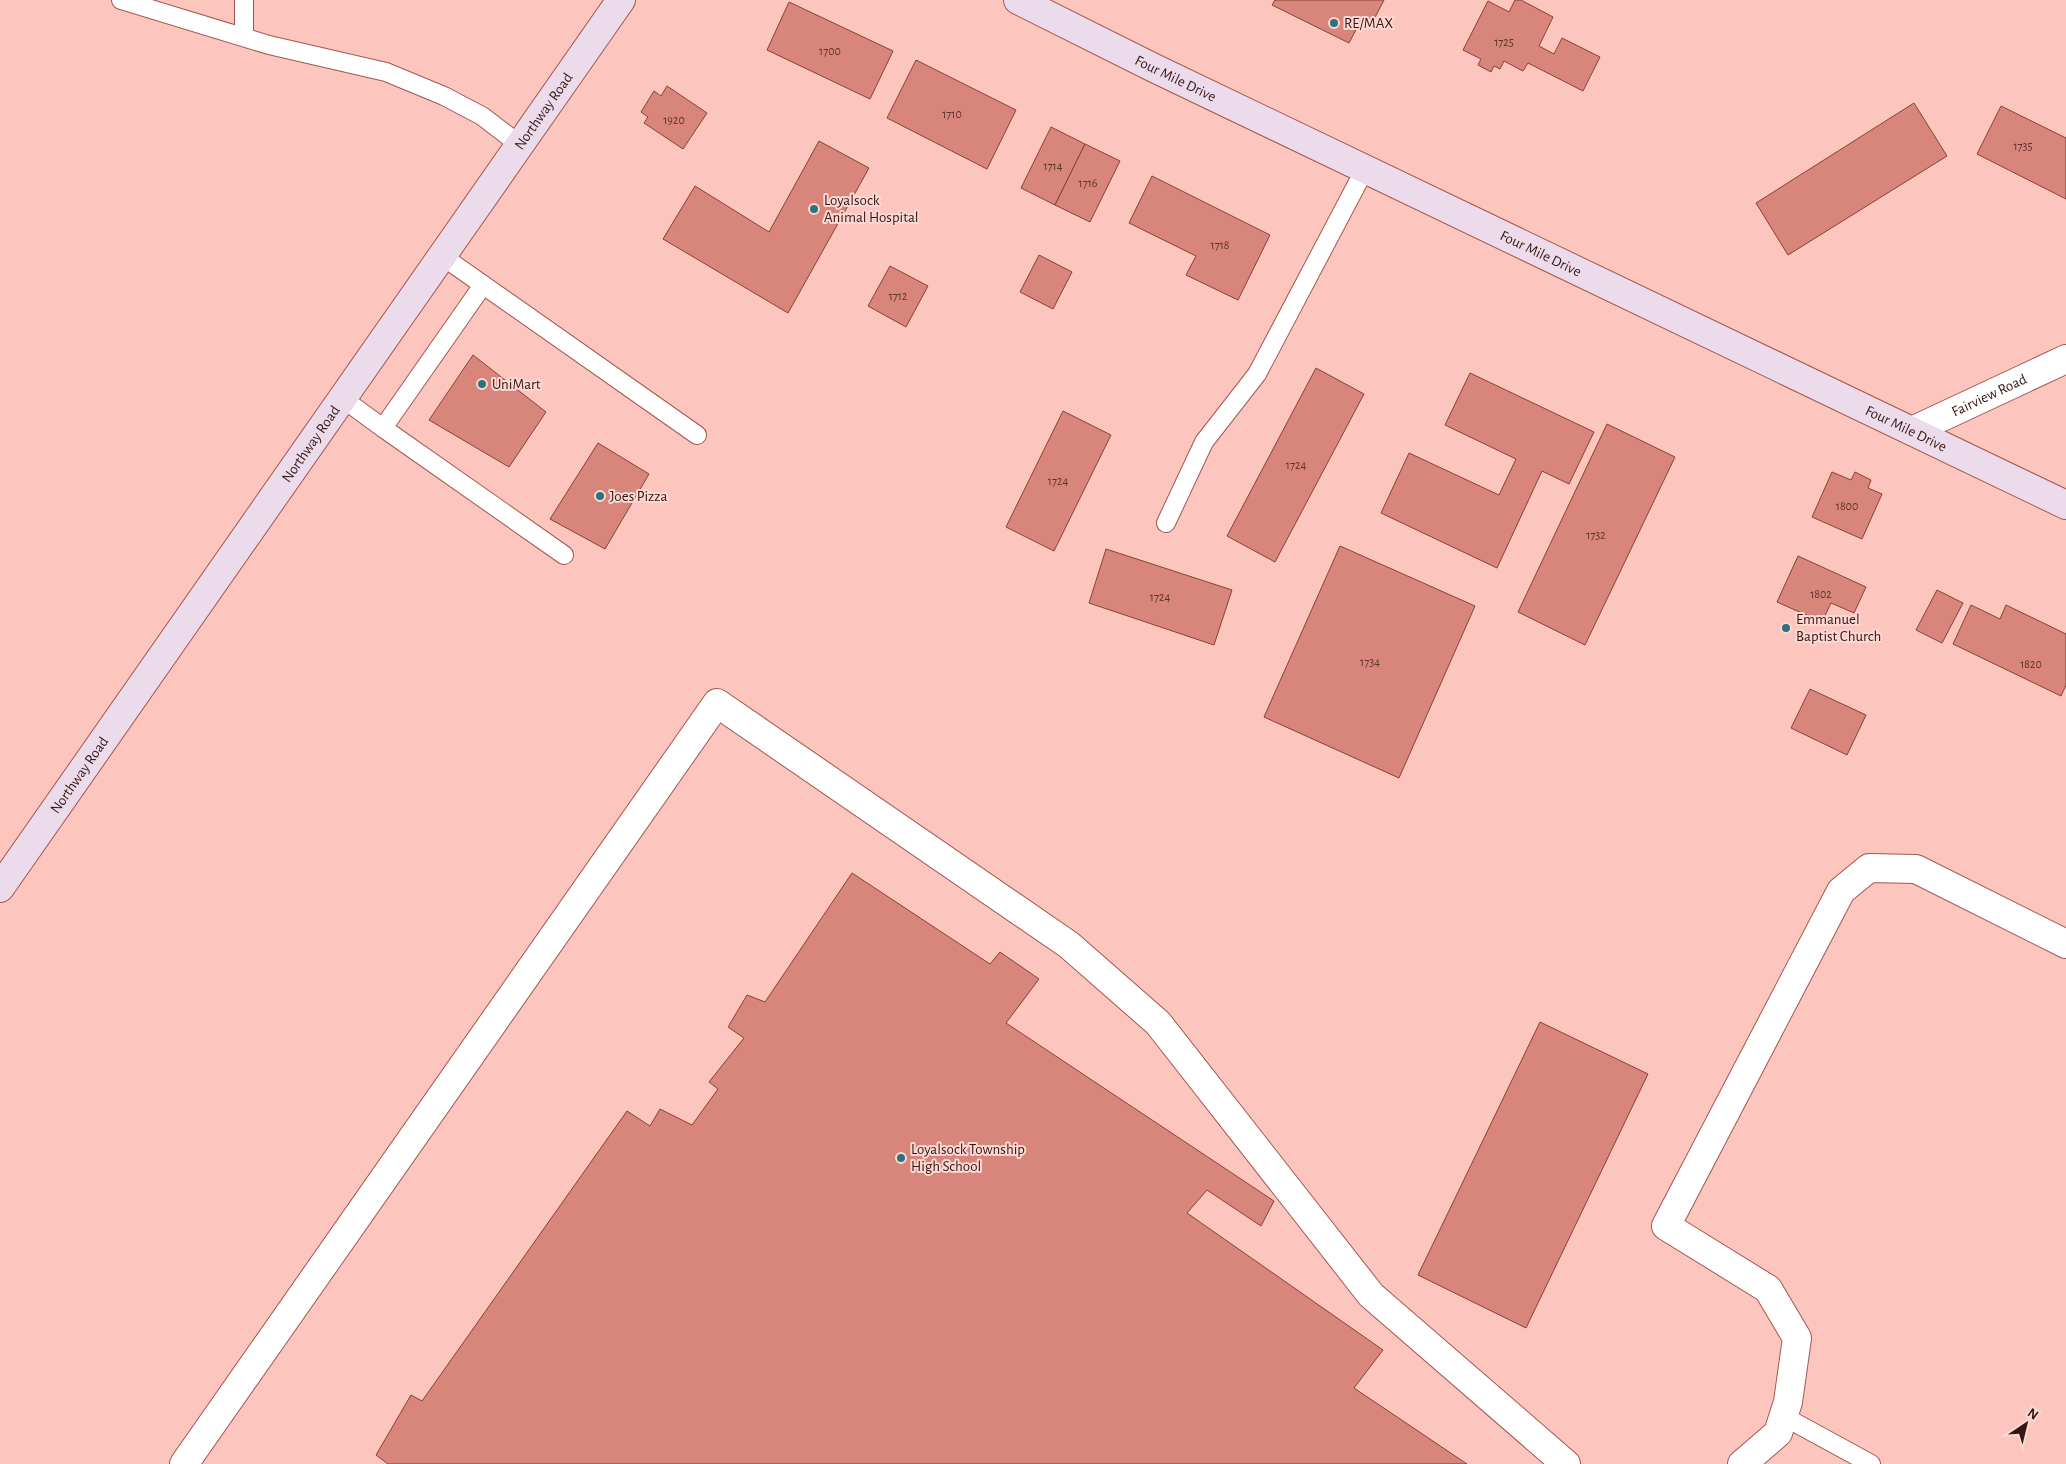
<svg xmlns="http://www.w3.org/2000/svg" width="2066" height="1464" viewBox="0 0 2066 1464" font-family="'Alegreya Sans',sans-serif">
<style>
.building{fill:#d8867b;stroke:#8a3f37}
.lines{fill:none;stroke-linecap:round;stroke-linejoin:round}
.lane-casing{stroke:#a4564e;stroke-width:20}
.street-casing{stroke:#a4564e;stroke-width:30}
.secondary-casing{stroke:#a4564e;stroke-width:30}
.lane{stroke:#fff;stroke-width:18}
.street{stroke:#fff;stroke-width:28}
.secondary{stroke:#ecdceb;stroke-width:28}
.poi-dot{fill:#2b737d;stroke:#fdd8d3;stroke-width:2}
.labels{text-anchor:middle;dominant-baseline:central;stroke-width:4;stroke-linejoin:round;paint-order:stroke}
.number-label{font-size:12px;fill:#5e332d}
.poi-label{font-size:15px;fill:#361713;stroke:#fdd8d3;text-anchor:start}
.street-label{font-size:15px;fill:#361713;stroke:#fdd8d3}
</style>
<rect width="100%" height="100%" fill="#fcc6bf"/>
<g class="building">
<polygon points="1275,0 1384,0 1371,25 1361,20 1349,43 1272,5"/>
<polygon points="1515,0 1521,0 1553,17 1539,46 1554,54 1562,38 1600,57 1583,91 1528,63 1523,71 1504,61 1500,69 1494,66 1491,72 1478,65 1481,59 1463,50 1488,1 1509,12"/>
<polygon points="789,2 893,51 870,99 767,50"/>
<polygon points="916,60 1016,110 987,169 887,118"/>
<polygon points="667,86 707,113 683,149 644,123 648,117 641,112 654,91 661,96"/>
<polygon points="1914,103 1947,156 1788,255 1756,203"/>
<polygon points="2001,106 2066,138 2066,199 1977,154"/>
<polygon points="1051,127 1085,144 1055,205 1021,188"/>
<polygon points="819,141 869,168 788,313 663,239 695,186 769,232"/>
<polygon points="1085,144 1120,161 1090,222 1055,205"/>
<polygon points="1152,176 1270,235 1238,300 1186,275 1196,256 1129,223"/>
<polygon points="1039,255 1072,272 1053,309 1020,292"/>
<polygon points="890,266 928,286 906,327 868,306"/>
<polygon points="473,355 546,412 509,467 429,420"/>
<polygon points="1316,368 1364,394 1275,562 1227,536"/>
<polygon points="1470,373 1594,432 1569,484 1542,471 1497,568 1381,513 1409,453 1499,495 1516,459 1445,425"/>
<polygon points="1063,411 1111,435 1054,551 1006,527"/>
<polygon points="1607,424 1675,457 1585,645 1518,612"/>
<polygon points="598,443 649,474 605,549 550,519"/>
<polygon points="1832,472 1851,480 1855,472 1871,480 1868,488 1882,494 1862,539 1812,517"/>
<polygon points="1340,546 1475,606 1399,778 1264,717"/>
<polygon points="1106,549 1232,590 1214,645 1089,603"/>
<polygon points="1798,556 1866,587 1854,613 1831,603 1822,622 1777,602"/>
<polygon points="1937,590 1963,603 1942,643 1916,630"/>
<polygon points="1971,605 2000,619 2006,605 2066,634 2066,685 2061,696 1953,644"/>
<polygon points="1810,689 1866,715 1847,755 1791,728"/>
<polygon points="852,873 990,964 1000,952 1039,979 1006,1023 1274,1201 1261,1226 1207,1190 1187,1213 1383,1350 1354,1388 1467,1464 388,1464 376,1455 411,1395 422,1401 627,1111 650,1126 660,1109 692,1125 718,1089 709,1082 744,1038 728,1027 747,995 765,1002"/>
<polygon points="1540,1022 1648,1074 1526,1328 1418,1275"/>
</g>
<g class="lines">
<g class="lane-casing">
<g id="lane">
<polyline points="121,0 269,45 386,72 444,96 482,116 520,145"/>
<polyline points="244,0 244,37"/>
<polyline points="442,256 697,435"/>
<polyline points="483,285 383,428 564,555"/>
<polyline points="342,398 383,428"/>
<polyline points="1166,523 1204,442 1257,374 1365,169"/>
<polyline points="1783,1416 1871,1464"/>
</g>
</g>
<g class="street-casing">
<g id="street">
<path id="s1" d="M1912 431 2066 359"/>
<polyline points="184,1464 717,703 1069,945 1158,1023 1371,1295 1566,1464"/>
<polyline points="1742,1464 1778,1433 1788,1402 1797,1338 1768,1289 1666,1226 1841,891 1869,868 1916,869 2066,944"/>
</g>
</g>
<g class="secondary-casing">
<g id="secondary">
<path id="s2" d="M1018 0 1154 68 2066 505"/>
<path id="s3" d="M0 888 621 0"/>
</g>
</g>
<use href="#lane" class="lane"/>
<use href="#street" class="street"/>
<use href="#secondary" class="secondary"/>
</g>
<g class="poi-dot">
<circle cx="1334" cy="23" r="5"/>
<circle cx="814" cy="209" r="5"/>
<circle cx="482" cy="384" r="5"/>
<circle cx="600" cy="496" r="5"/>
<circle cx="1786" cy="628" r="5"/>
<circle cx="901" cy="1158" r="5"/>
</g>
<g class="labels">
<g class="number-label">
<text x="1504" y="42">1725</text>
<text x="830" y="51">1700</text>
<text x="952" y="114">1710</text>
<text x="674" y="120">1920</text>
<text x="2023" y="146">1735</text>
<text x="1053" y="166">1714</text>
<text x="1088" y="183">1716</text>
<text x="1220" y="245">1718</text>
<text x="898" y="296">1712</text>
<text x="1296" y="465">1724</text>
<text x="1058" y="481">1724</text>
<text x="1847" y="506">1800</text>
<text x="1596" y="535">1732</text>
<text x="1821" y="594">1802</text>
<text x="1160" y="597">1724</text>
<text x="1370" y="662">1734</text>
<text x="2031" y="664">1820</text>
</g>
<g class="poi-label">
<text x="1344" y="23">RE/MAX</text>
<text x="824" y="200">Loyalsock<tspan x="824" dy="17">Animal Hospital</tspan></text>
<text x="492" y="384">UniMart</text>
<text x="610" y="496">Joes Pizza</text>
<text x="1796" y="619">Emmanuel<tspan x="1796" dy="17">Baptist Church</tspan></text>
<text x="911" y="1149">Loyalsock Township<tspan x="911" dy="17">High School</tspan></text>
</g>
<g class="street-label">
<text stroke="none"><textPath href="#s2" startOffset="176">Four Mile Drive</textPath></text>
<text stroke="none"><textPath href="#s3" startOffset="948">Northway Road</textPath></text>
<text stroke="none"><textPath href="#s2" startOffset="581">Four Mile Drive</textPath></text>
<text stroke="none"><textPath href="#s1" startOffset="85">Fairview Road</textPath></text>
<text stroke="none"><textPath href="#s2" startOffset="986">Four Mile Drive</textPath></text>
<text stroke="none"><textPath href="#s3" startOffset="542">Northway Road</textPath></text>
<text stroke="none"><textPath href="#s3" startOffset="138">Northway Road</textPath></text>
</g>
</g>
<g transform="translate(2026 1424) rotate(35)" stroke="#fdd8d3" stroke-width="4" paint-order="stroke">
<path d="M0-4L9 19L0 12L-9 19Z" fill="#361713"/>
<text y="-8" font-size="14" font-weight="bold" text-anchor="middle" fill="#361713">N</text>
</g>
</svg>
